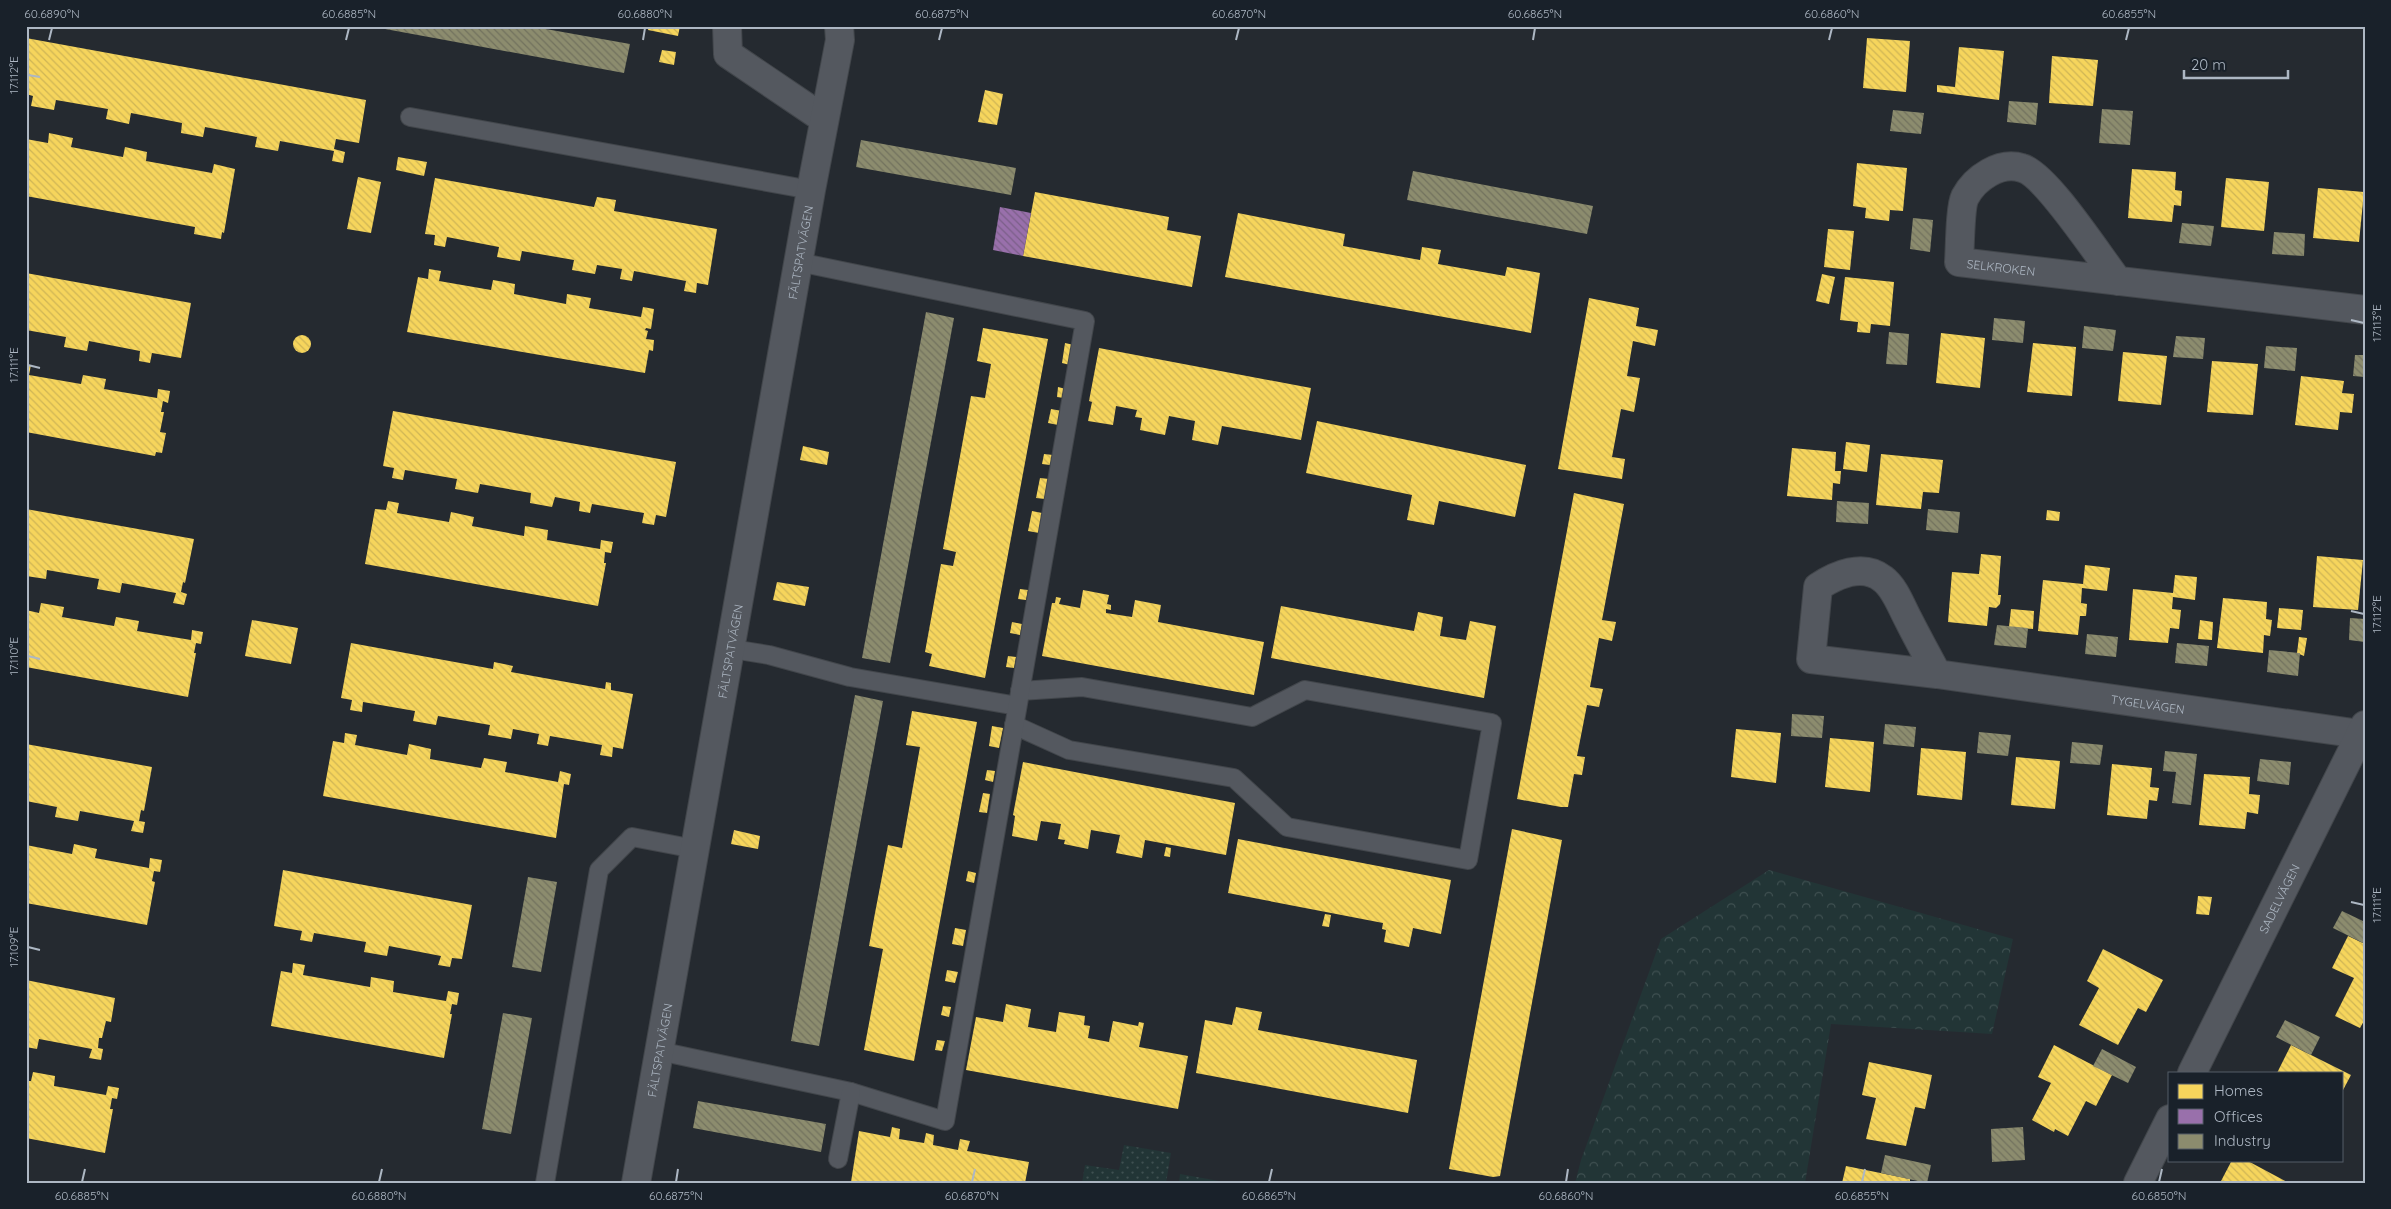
<svg xmlns="http://www.w3.org/2000/svg" width="2391" height="1209" viewBox="0 0 2391 1209" font-family="Quicksand,sans-serif">
<style>
.forest{fill:url(#forest-crowns)}
.park{fill:url(#park-dots)}
.homes{fill:url(#homes-back-hatch)}
.offices{fill:url(#offices-back-hatch)}
.industry{fill:url(#industry-back-hatch)}
.lines{fill:none;stroke-linecap:round;stroke-linejoin:round}
.lane-casing{stroke:#42464b;stroke-width:20}
.street-casing{stroke:#42464b;stroke-width:30}
.lane{stroke:#54585f;stroke-width:18}
.street{stroke:#54585f;stroke-width:28}
.ticks{fill:none;stroke:#adb7c3;stroke-width:2}
.labels{text-anchor:middle;dominant-baseline:central;stroke-width:5;stroke-linejoin:round;paint-order:stroke}
.street-label{font-size:12px;fill:#adb7c3;stroke:#19212a}
.neatline{fill:none;stroke:#adb7c3;stroke-width:2}
.ticks-label{font-size:12px;text-anchor:middle;fill:#adb7c3}
</style>
<defs>
<pattern id="forest-crowns" width="20" height="18" patternUnits="userSpaceOnUse" patternTransform="scale(1.25)"><rect width="20" height="18" fill="#223536"/><path d="M2 6a3 3 0 1 1 6 0M12 15a3 3 0 1 1 6 0" fill="none" stroke="#3f5051"/></pattern>
<pattern id="park-dots" width="8" height="8" patternUnits="userSpaceOnUse" patternTransform="scale(1.25)"><rect width="8" height="8" fill="#223536"/><path d="M2 2h.1M6 6h.1" fill="none" stroke="#3f5051" stroke-width="1.8" stroke-linecap="round"/></pattern>
<pattern id="homes-back-hatch" width="6" height="6" patternUnits="userSpaceOnUse" patternTransform="scale(1.25)"><rect width="6" height="6" fill="#f6d55c"/><path d="M-1 5l2 2M0 0l6 6M5-1l2 2" fill="none" stroke="#cfb555"/></pattern>
<pattern id="offices-back-hatch" width="6" height="6" patternUnits="userSpaceOnUse" patternTransform="scale(1.25)"><rect width="6" height="6" fill="#9970ab"/><path d="M-1 5l2 2M0 0l6 6M5-1l2 2" fill="none" stroke="#7b5f89"/></pattern>
<pattern id="industry-back-hatch" width="6" height="6" patternUnits="userSpaceOnUse" patternTransform="scale(1.25)"><rect width="6" height="6" fill="#8c8c6e"/><path d="M-1 5l2 2M0 0l6 6M5-1l2 2" fill="none" stroke="#72725e"/></pattern>
</defs>
<rect width="100%" height="100%" fill="#252a30"/>
<polygon class="forest" points="1769,870 2013,939 1992,1034 1831,1024 1805,1183 1575,1183 1581,1160 1661,939"/>
<g class="park">
<polygon points="1124,1145 1171,1153 1166,1183 1082,1183 1085,1165 1119,1170"/>
<polygon points="1180,1174 1219,1181 1219,1183 1179,1183"/>
</g>
<g class="homes">
<polygon points="649,26 680,26 678,36 648,30"/>
<polygon points="26,38 366,100 359,143 336,139 334,149 345,152 343,163 332,161 334,151 280,141 278,151 255,147 257,137 205,127 203,137 181,133 182,123 131,113 129,124 106,119 108,109 56,100 54,110 31,106 33,96 26,94"/>
<polygon points="1867,38 1910,41 1906,92 1863,88"/>
<polygon points="1959,47 2004,51 1999,100 1937,92 1937,85 1955,87"/>
<polygon points="662,50 676,52 674,65 659,62"/>
<polygon points="2052,56 2098,60 2093,106 2049,103"/>
<polygon points="985,90 1003,94 997,125 978,122"/>
<polygon points="49,133 73,138 71,147 123,157 125,147 147,152 146,161 212,173 214,164 235,169 224,233 222,232 221,239 194,234 195,227 26,196 26,139 48,143"/>
<polygon points="398,157 427,162 424,176 396,170"/>
<polygon points="1857,163 1907,168 1903,211 1890,210 1889,221 1865,218 1866,208 1853,206"/>
<polygon points="2132,169 2176,172 2175,190 2182,191 2181,206 2174,205 2172,222 2128,218"/>
<polygon points="358,177 381,182 371,233 347,229"/>
<polygon points="435,178 594,207 597,197 616,200 614,211 717,229 708,285 697,283 696,293 684,291 686,281 634,271 632,281 620,279 622,269 597,265 595,274 572,270 574,260 522,251 520,261 497,257 499,247 447,237 445,247 434,245 435,235 425,234"/>
<polygon points="2226,178 2269,182 2264,231 2221,227"/>
<polygon points="2318,188 2364,192 2359,242 2313,238"/>
<polygon points="1035,192 1169,217 1167,230 1201,236 1192,287 1023,256"/>
<polygon points="1238,213 1345,234 1343,246 1420,260 1422,247 1441,250 1438,264 1505,276 1507,267 1540,273 1531,333 1225,277"/>
<polygon points="1828,229 1854,231 1850,270 1824,267"/>
<polygon points="429,269 441,271 439,281 491,290 493,280 515,284 514,294 566,304 567,294 591,298 589,308 641,317 643,307 654,309 651,329 646,328 645,330 648,331 646,339 654,340 653,351 649,350 645,373 407,332 418,277 428,279"/>
<polygon points="26,273 191,303 181,358 152,353 150,363 139,361 140,351 89,341 87,351 64,347 66,337 26,330"/>
<polygon points="1822,274 1835,277 1829,304 1816,301"/>
<polygon points="1845,277 1894,282 1890,326 1871,324 1870,333 1857,332 1858,322 1840,320"/>
<polygon points="1589,298 1639,308 1636,326 1658,330 1655,346 1633,341 1627,376 1640,378 1634,412 1621,409 1612,457 1625,459 1622,479 1558,469"/>
<polygon points="983,328 1048,339 985,678 929,666 932,654 925,652 941,564 953,566 956,552 943,549 971,396 985,398 991,364 977,361"/>
<polygon points="1941,333 1985,338 1980,388 1936,383"/>
<circle cx="302" cy="344" r="9"/>
<polygon points="1065,343 1074,345 1070,365 1062,363"/>
<polygon points="2033,343 2076,347 2072,396 2027,392"/>
<polygon points="1099,348 1311,388 1301,440 1222,426 1218,445 1192,440 1195,421 1169,416 1165,435 1140,430 1142,418 1135,417 1137,410 1116,406 1113,425 1088,421 1092,402 1089,401"/>
<polygon points="2123,352 2167,356 2161,405 2118,401"/>
<polygon points="2212,361 2258,364 2253,415 2207,412"/>
<polygon points="26,365 31,365 29,375 81,384 83,375 106,379 104,389 157,398 158,389 170,391 168,403 163,401 161,412 164,412 160,432 166,433 162,453 156,452 155,456 26,432"/>
<polygon points="2301,376 2344,381 2342,393 2354,394 2352,413 2340,412 2338,430 2295,425"/>
<polygon points="1058,387 1066,389 1064,398 1057,397"/>
<polygon points="1051,409 1062,411 1058,425 1048,423"/>
<polygon points="393,411 676,462 666,517 656,515 654,525 642,523 644,513 592,504 590,513 579,511 580,502 555,497 552,507 530,503 531,493 480,484 478,493 455,489 457,479 405,470 403,480 392,478 394,468 383,466"/>
<polygon points="1317,421 1526,465 1515,517 1439,501 1434,525 1407,520 1412,495 1306,473"/>
<polygon points="1846,442 1870,445 1867,472 1843,469"/>
<polygon points="803,446 829,452 827,465 800,460"/>
<polygon points="1792,448 1836,452 1835,471 1841,471 1840,484 1833,483 1832,500 1787,496"/>
<polygon points="1044,454 1053,455 1050,465 1042,464"/>
<polygon points="1881,454 1943,460 1939,493 1923,492 1921,509 1876,505"/>
<polygon points="1040,478 1049,479 1045,499 1036,498"/>
<polygon points="1574,493 1624,504 1602,620 1616,622 1612,641 1599,638 1590,687 1603,689 1599,707 1587,705 1577,756 1585,757 1582,775 1574,774 1568,807 1561,807 1517,799"/>
<polygon points="388,501 399,503 397,513 449,522 451,512 474,517 472,526 524,536 525,526 548,530 547,540 600,549 601,540 613,542 611,553 605,552 604,563 606,563 598,606 365,564 375,509 386,510"/>
<polygon points="26,509 194,539 185,583 183,582 181,592 187,594 184,605 173,603 176,593 122,583 120,593 97,589 99,579 47,570 46,579 26,576"/>
<polygon points="2047,510 2060,512 2059,521 2046,520"/>
<polygon points="1032,511 1042,513 1039,533 1028,531"/>
<polygon points="1981,554 2001,556 1998,595 2001,595 2000,604 1996,608 1989,607 1987,626 1948,622 1952,572 1979,574"/>
<polygon points="2317,556 2363,560 2358,610 2313,607"/>
<polygon points="2085,565 2110,568 2107,591 2082,588 2081,603 2087,604 2086,616 2080,616 2078,635 2038,631 2043,580 2083,584"/>
<polygon points="2175,575 2197,577 2195,600 2173,597 2172,609 2181,610 2179,629 2170,628 2168,643 2129,640 2133,589 2173,593"/>
<polygon points="777,582 809,587 805,606 773,600"/>
<polygon points="1020,589 1028,590 1026,600 1018,599"/>
<polygon points="1083,590 1109,595 1107,604 1111,605 1111,610 1106,609 1106,613 1132,617 1135,600 1161,605 1158,622 1264,642 1254,695 1042,656 1052,603 1055,603 1056,597 1061,598 1059,604 1080,608"/>
<polygon points="2223,598 2267,602 2266,619 2272,620 2270,636 2264,635 2263,653 2217,648"/>
<polygon points="41,603 64,607 62,617 114,626 116,617 139,621 137,631 191,640 192,630 203,632 201,644 196,643 194,653 196,653 188,697 26,667 26,610 39,613"/>
<polygon points="1281,606 1414,631 1418,612 1443,617 1440,636 1466,640 1470,621 1496,626 1484,698 1271,658"/>
<polygon points="2279,608 2303,610 2301,630 2277,628"/>
<polygon points="2011,609 2034,611 2033,629 2009,627"/>
<polygon points="252,620 298,628 291,664 245,656"/>
<polygon points="2200,620 2213,622 2212,640 2198,639"/>
<polygon points="1012,622 1022,624 1020,635 1010,633"/>
<polygon points="2299,637 2307,638 2304,656 2297,653"/>
<polygon points="351,643 493,669 494,662 513,666 511,672 605,689 606,682 611,683 611,690 633,694 623,749 613,747 612,757 600,755 602,745 550,736 548,746 537,744 539,734 513,729 511,739 488,735 490,725 438,716 436,725 413,721 415,711 363,702 362,712 350,710 352,700 341,698"/>
<polygon points="1008,656 1016,657 1014,668 1006,667"/>
<polygon points="912,711 977,722 914,1061 864,1050 883,949 869,946 875,913 888,845 902,848 920,747 906,745"/>
<polygon points="992,726 1003,728 999,748 989,746"/>
<polygon points="1736,729 1781,733 1776,783 1731,777"/>
<polygon points="345,733 357,735 355,745 407,755 409,744 431,749 430,759 481,768 484,758 507,762 505,772 558,782 560,771 571,774 569,785 564,784 556,838 323,796 333,741 344,743"/>
<polygon points="1830,738 1874,742 1870,792 1825,787"/>
<polygon points="26,744 152,767 144,811 141,810 139,821 145,822 143,833 131,831 134,821 80,811 78,821 55,817 57,807 26,801"/>
<polygon points="1921,748 1966,752 1962,800 1917,795"/>
<polygon points="2016,757 2060,761 2055,809 2011,805"/>
<polygon points="1023,762 1235,803 1226,855 1145,840 1142,858 1116,853 1120,835 1091,830 1088,849 1064,844 1065,840 1058,839 1061,824 1041,821 1037,841 1012,836 1015,816 1013,815"/>
<polygon points="2112,764 2152,768 2150,787 2159,788 2157,801 2149,800 2147,819 2107,815"/>
<polygon points="987,770 995,771 993,782 985,780"/>
<polygon points="2204,774 2250,777 2249,794 2260,795 2258,814 2247,812 2245,829 2199,825"/>
<polygon points="983,793 990,794 987,813 979,812"/>
<polygon points="1512,829 1562,840 1500,1176 1493,1177 1449,1169"/>
<polygon points="734,830 760,836 758,849 731,844"/>
<polygon points="1238,839 1451,880 1441,934 1413,928 1409,947 1384,942 1386,930 1382,929 1383,923 1228,893"/>
<polygon points="74,844 97,849 95,858 149,868 150,858 162,860 160,872 154,871 152,881 155,882 147,925 26,903 26,845 72,854"/>
<polygon points="1166,847 1171,848 1170,857 1164,856"/>
<polygon points="283,870 472,905 462,959 452,958 450,967 438,965 441,956 389,946 387,956 364,952 366,942 314,933 312,942 300,940 302,931 274,926"/>
<polygon points="968,871 976,873 974,883 966,881"/>
<polygon points="2198,896 2212,897 2209,915 2196,914"/>
<polygon points="1325,914 1331,915 1329,927 1322,926"/>
<polygon points="955,928 966,930 963,946 952,944"/>
<polygon points="2348,936 2365,944 2365,1019 2360,1028 2335,1016 2354,978 2332,968"/>
<polygon points="2103,949 2163,980 2146,1012 2138,1008 2118,1045 2079,1025 2099,988 2087,981"/>
<polygon points="293,963 305,965 303,975 370,987 371,977 394,981 393,992 446,1001 448,991 459,993 457,1005 452,1004 450,1014 452,1014 444,1058 271,1026 281,971 292,973"/>
<polygon points="947,970 958,972 955,983 945,981"/>
<polygon points="26,980 115,998 111,1022 106,1021 102,1038 99,1038 98,1048 103,1049 101,1060 89,1058 92,1049 39,1039 37,1049 26,1047"/>
<polygon points="1006,1004 1031,1009 1028,1027 1056,1032 1059,1012 1085,1016 1084,1025 1090,1026 1088,1038 1109,1042 1113,1021 1138,1026 1139,1022 1144,1023 1139,1047 1188,1056 1178,1109 966,1070 976,1017 1003,1022"/>
<polygon points="943,1006 951,1007 949,1017 941,1015"/>
<polygon points="1236,1007 1262,1012 1258,1030 1417,1060 1408,1113 1196,1073 1205,1020 1232,1025"/>
<polygon points="937,1040 945,1041 942,1051 935,1050"/>
<polygon points="2054,1045 2112,1075 2096,1106 2086,1101 2068,1136 2055,1129 2054,1132 2032,1120 2051,1083 2038,1077"/>
<polygon points="2291,1045 2351,1075 2342,1092 2342,1073 2277,1073"/>
<polygon points="1869,1062 1932,1075 1925,1109 1915,1107 1906,1146 1866,1139 1876,1098 1862,1095"/>
<polygon points="33,1072 55,1076 54,1086 106,1095 108,1086 119,1088 117,1099 112,1098 110,1109 113,1109 105,1153 26,1138 26,1081 31,1081"/>
<polygon points="892,1127 900,1129 899,1139 924,1143 926,1133 934,1135 933,1145 958,1150 960,1139 970,1141 967,1151 1029,1162 1025,1183 851,1182 859,1131 890,1137"/>
<polygon points="2232,1160 2246,1160 2289,1183 2220,1183"/>
<polygon points="1846,1166 1910,1179 1910,1183 1842,1183"/>
</g>
<polygon class="offices" points="1000,207 1031,213 1023,256 993,250"/>
<g class="industry">
<polygon points="369,26 529,26 630,44 624,73"/>
<polygon points="2009,101 2038,103 2036,125 2007,122"/>
<polygon points="2102,109 2133,111 2130,145 2099,143"/>
<polygon points="1893,110 1924,113 1921,134 1890,131"/>
<polygon points="861,140 1016,168 1011,195 856,167"/>
<polygon points="1413,171 1593,206 1587,234 1407,200"/>
<polygon points="1913,218 1933,220 1930,252 1910,249"/>
<polygon points="2182,223 2214,226 2211,246 2179,243"/>
<polygon points="2274,232 2305,234 2304,256 2272,254"/>
<polygon points="926,312 954,318 890,663 862,658"/>
<polygon points="1994,318 2025,321 2023,343 1992,340"/>
<polygon points="2084,326 2116,330 2113,351 2082,348"/>
<polygon points="1889,332 1909,334 1907,365 1886,364"/>
<polygon points="2176,336 2205,338 2203,359 2173,357"/>
<polygon points="2266,346 2297,348 2295,371 2264,368"/>
<polygon points="2355,355 2365,355 2365,377 2353,376"/>
<polygon points="1837,501 1869,503 1868,524 1836,522"/>
<polygon points="1928,509 1960,512 1958,533 1926,530"/>
<polygon points="2350,618 2365,619 2365,642 2349,640"/>
<polygon points="1997,625 2028,628 2026,648 1994,645"/>
<polygon points="2087,634 2118,637 2116,657 2085,654"/>
<polygon points="2177,643 2209,646 2207,666 2175,663"/>
<polygon points="2269,650 2300,653 2298,676 2267,672"/>
<polygon points="855,695 883,701 819,1046 791,1041"/>
<polygon points="1792,714 1824,716 1822,738 1791,736"/>
<polygon points="1885,724 1916,727 1914,747 1883,744"/>
<polygon points="1979,732 2011,735 2008,756 1977,753"/>
<polygon points="2072,742 2103,745 2100,765 2070,763"/>
<polygon points="2165,751 2197,754 2191,805 2172,803 2176,772 2163,771"/>
<polygon points="2260,759 2291,762 2289,785 2257,781"/>
<polygon points="528,877 557,882 541,972 512,967"/>
<polygon points="2342,911 2365,922 2365,944 2333,928"/>
<polygon points="503,1013 532,1018 511,1134 482,1129"/>
<polygon points="2285,1020 2320,1037 2311,1055 2276,1037"/>
<polygon points="2102,1049 2136,1067 2128,1083 2093,1066"/>
<polygon points="698,1101 826,1124 821,1152 693,1128"/>
<polygon points="2023,1127 2025,1160 1992,1162 1991,1129"/>
<polygon points="1885,1155 1931,1165 1927,1183 1881,1173"/>
</g>
<g class="lines">
<g class="lane-casing">
<g id="lane">
<polyline points="410,117 811,190"/>
<polyline points="732,649 769,655 850,677 1017,706"/>
<polyline points="1014,725 1069,750 1234,778 1287,827 1468,860 1492,723 1305,690 1252,717 1082,687 1020,691"/>
<polyline points="659,1051 851,1092 945,1121 1085,321 798,262"/>
<polyline points="838,1159 851,1092"/>
<polyline points="545,1183 599,870 632,837 695,849"/>
</g>
</g>
<g class="street-casing">
<g id="street">
<polyline points="727,26 728,54 824,119"/>
<path id="s1" d="M2118 281C2100 258 2046 174 2022 168 2000 161 1975 178 1965 197 1960 207 1960 249 1959 262L2365 310"/>
<path id="s2" d="M1937 674C1927 655 1917 637 1908 619 1901 606 1895 588 1883 579 1863 563 1836 575 1818 587L1811 659 1937 674 2360 734"/>
<path id="s3" d="M2192 1073 2365 725"/>
<path id="s4" d="M636 1183 811 190 840 40 839 26"/>
<polyline points="2138,1183 2170,1119"/>
</g>
</g>
<use href="#lane" class="lane"/>
<use href="#street" class="street"/>
</g>
<path class="ticks" d="M49 40 52 28M346 40 349 28M643 40 645 28M939 40 942 28M1236 40 1239 28M1533 40 1535 28M1829 40 1832 28M2126 40 2129 28M28 75 40 77M2351 320 2364 323M28 365 40 368M2351 611 2364 614M28 656 40 659M2351 902 2364 905M28 947 40 950M82 1182 85 1169M379 1182 382 1169M676 1182 678 1169M972 1182 975 1169M1269 1182 1272 1169M1566 1182 1568 1169M1862 1182 1865 1169M2159 1182 2162 1169"/>
<g class="labels">
<g class="street-label">
<text stroke="none"><textPath href="#s4" startOffset="945">FÄLTSPATVÄGEN</textPath></text>
<text stroke="none"><textPath href="#s1" startOffset="326">SELKROKEN</textPath></text>
<text stroke="none"><textPath href="#s4" startOffset="540">FÄLTSPATVÄGEN</textPath></text>
<text stroke="none"><textPath href="#s2" startOffset="592">TYGELVÄGEN</textPath></text>
<text stroke="none"><textPath href="#s3" startOffset="195">SADELVÄGEN</textPath></text>
<text stroke="none"><textPath href="#s4" startOffset="135">FÄLTSPATVÄGEN</textPath></text>
</g>
</g>
<rect width="2391" height="1209" fill="none" stroke="#19212a" stroke-width="55"/>
<rect x="2168" y="1072" width="175" height="90" fill="#19212a" stroke="#545d67"/>
<rect x="2178" y="1084" width="25" height="15" fill="#f6d55c" stroke="#545d67"/>
<text x="2214" y="1096" font-size="15" fill="#adb7c3">Homes</text>
<rect x="2178" y="1109" width="25" height="15" fill="#9970ab" stroke="#545d67"/>
<text x="2214" y="1122" font-size="15" fill="#adb7c3">Offices</text>
<rect x="2178" y="1134" width="25" height="15" fill="#8c8c6e" stroke="#545d67"/>
<text x="2214" y="1146" font-size="15" fill="#adb7c3">Industry</text>
<path d="M2184 70v8h104v-8" fill="none" stroke="#adb7c3" stroke-width="2.5"/>
<text x="2191" y="70" font-size="15" fill="#adb7c3" stroke="#19212a" stroke-width="4" paint-order="stroke">20 m</text>
<rect x="28" y="28" width="2336" height="1154" class="neatline"/>
<g class="ticks-label">
<text x="52" y="18">60.6890°N</text>
<text x="349" y="18">60.6885°N</text>
<text x="645" y="18">60.6880°N</text>
<text x="942" y="18">60.6875°N</text>
<text x="1239" y="18">60.6870°N</text>
<text x="1535" y="18">60.6865°N</text>
<text x="1832" y="18">60.6860°N</text>
<text x="2129" y="18">60.6855°N</text>
<text transform="translate(14 75) rotate(-90)" y="4">17.112°E</text>
<text transform="translate(2377 323) rotate(-90)" y="4">17.113°E</text>
<text transform="translate(14 365) rotate(-90)" y="4">17.111°E</text>
<text transform="translate(2377 614) rotate(-90)" y="4">17.112°E</text>
<text transform="translate(14 656) rotate(-90)" y="4">17.110°E</text>
<text transform="translate(2377 905) rotate(-90)" y="4">17.111°E</text>
<text transform="translate(14 947) rotate(-90)" y="4">17.109°E</text>
<text x="82" y="1200">60.6885°N</text>
<text x="379" y="1200">60.6880°N</text>
<text x="676" y="1200">60.6875°N</text>
<text x="972" y="1200">60.6870°N</text>
<text x="1269" y="1200">60.6865°N</text>
<text x="1566" y="1200">60.6860°N</text>
<text x="1862" y="1200">60.6855°N</text>
<text x="2159" y="1200">60.6850°N</text>
</g>
</svg>
